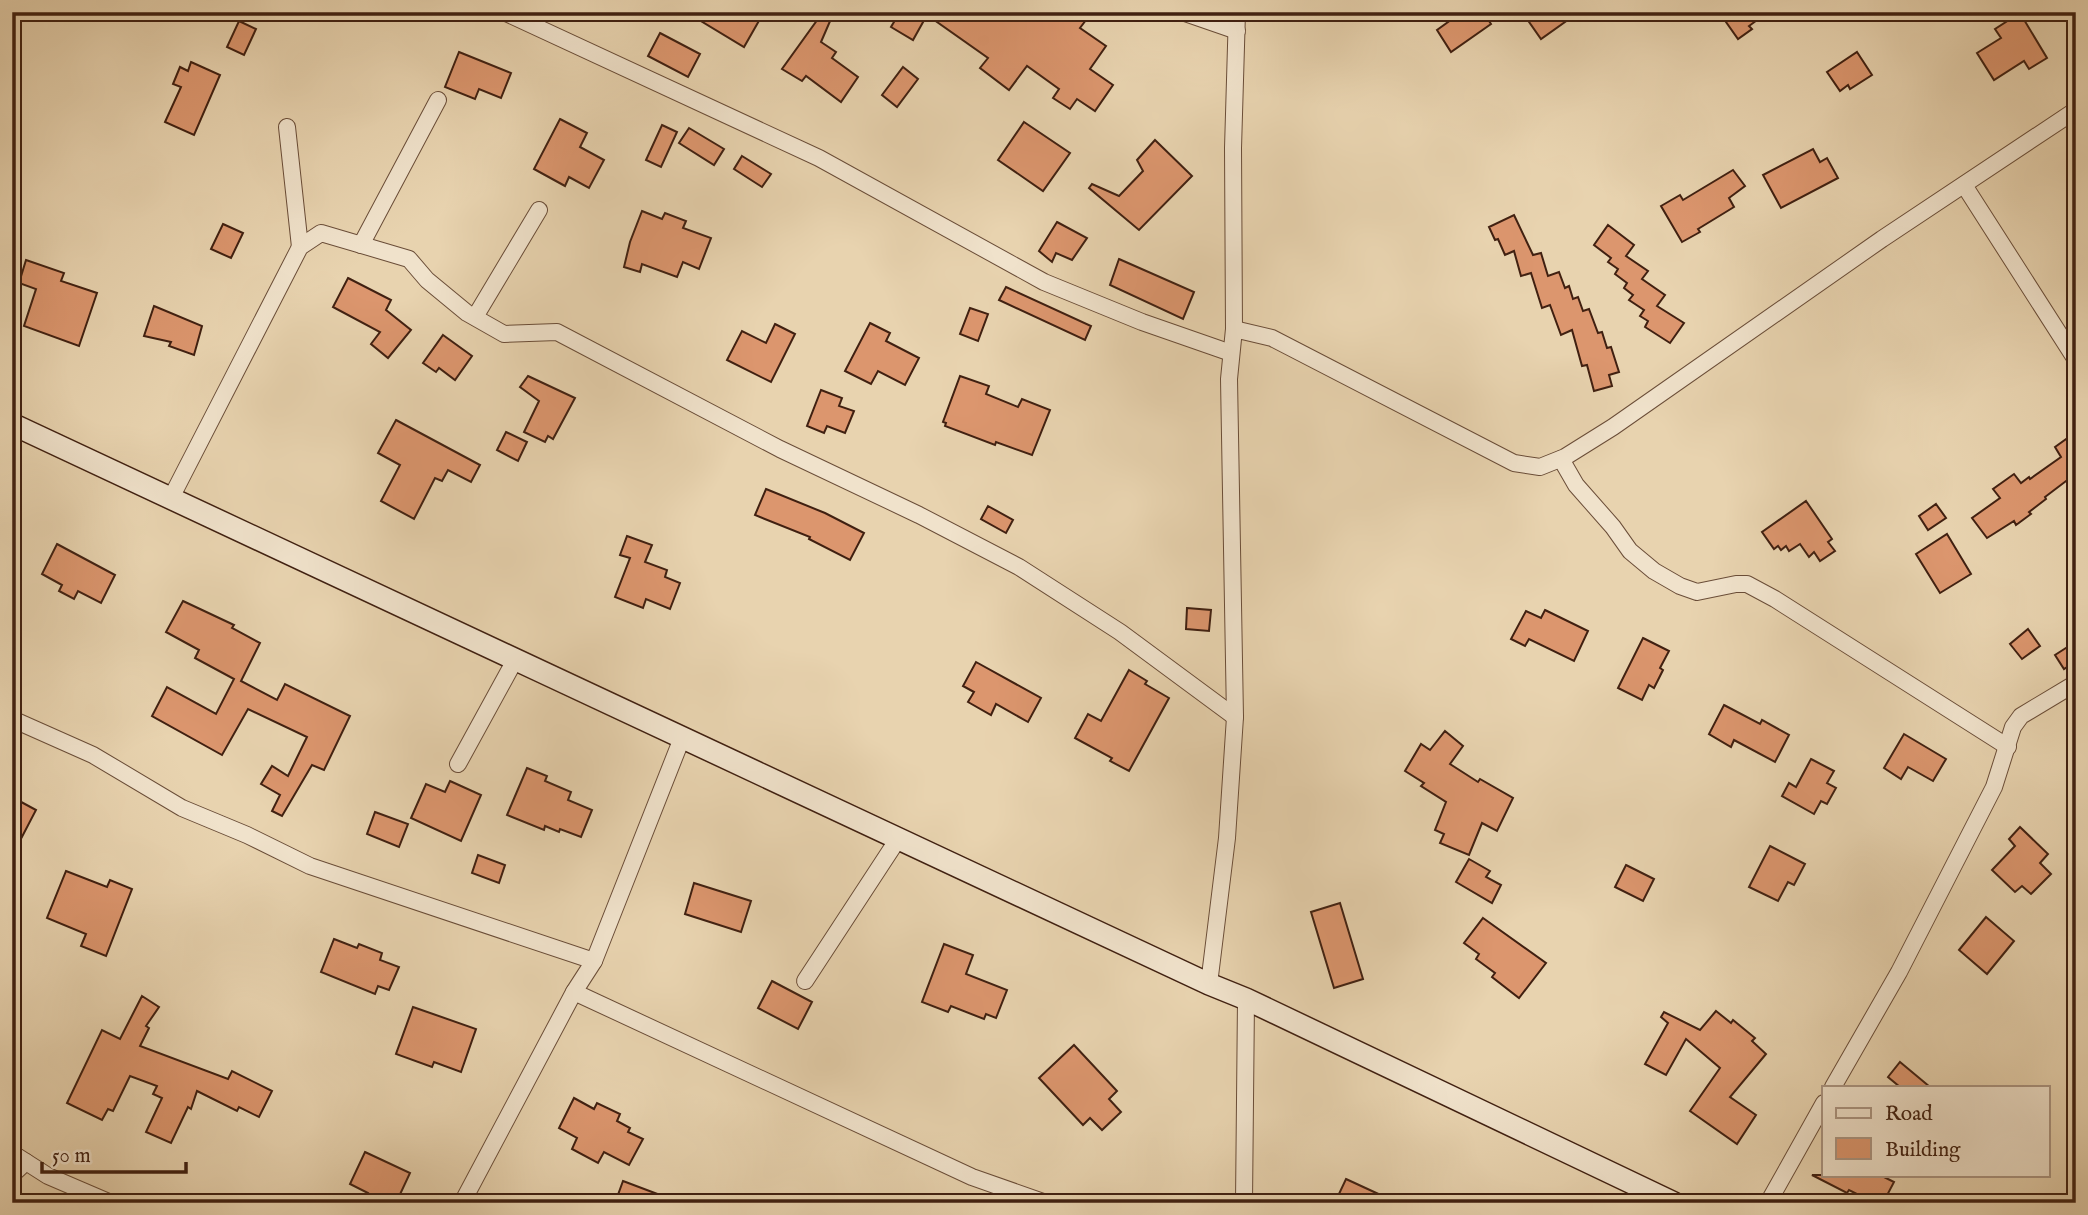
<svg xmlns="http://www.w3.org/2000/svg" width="2088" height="1215" viewBox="0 0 2088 1215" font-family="'IM FELL English',serif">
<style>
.building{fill:#dc966e;stroke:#402011;stroke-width:2}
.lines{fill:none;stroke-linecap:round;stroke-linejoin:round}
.street-casing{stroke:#6a4d38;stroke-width:18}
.secondary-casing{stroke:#402011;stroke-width:24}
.street{stroke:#f0e2cb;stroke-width:16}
.secondary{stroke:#f0e2cb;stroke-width:21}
</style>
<rect width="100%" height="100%" fill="#e8d3af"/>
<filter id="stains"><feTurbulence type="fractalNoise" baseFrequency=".00286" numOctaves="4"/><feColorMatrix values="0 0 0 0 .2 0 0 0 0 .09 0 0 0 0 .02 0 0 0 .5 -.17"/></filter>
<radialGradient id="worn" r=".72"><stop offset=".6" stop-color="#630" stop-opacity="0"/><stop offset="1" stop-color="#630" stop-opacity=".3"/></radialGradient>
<g class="building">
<polygon points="686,12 764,12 744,47"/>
<polygon points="823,12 834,12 821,42 836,52 832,58 858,77 841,102 806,76 802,81 782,69"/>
<polygon points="900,12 1092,12 1080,28 1106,46 1090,69 1113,85 1095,111 1077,99 1070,109 1053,98 1059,89 1027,66 1009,90 980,68 988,58 927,15 913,40 891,27"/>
<polygon points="1462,12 1483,12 1491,24 1451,52 1437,30"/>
<polygon points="1522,12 1579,12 1541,39"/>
<polygon points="1719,12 1768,12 1749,26 1752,29 1738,39"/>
<polygon points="2020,13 2047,58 2029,69 2024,61 1994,80 1977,53 2001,38 1995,29"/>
<polygon points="239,21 256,29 244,55 227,47"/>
<polygon points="660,33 700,54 688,77 648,56"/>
<polygon points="459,52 511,73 501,98 479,89 475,99 445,87"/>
<polygon points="1857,52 1872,75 1850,89 1848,85 1840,91 1827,72"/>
<polygon points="191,62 220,75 194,135 165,122 181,87 173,84 180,67 188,71"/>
<polygon points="903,67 918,79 897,107 882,95"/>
<polygon points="560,119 587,133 580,147 604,160 589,188 569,177 565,186 534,169"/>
<polygon points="1024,122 1070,153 1043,191 998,160"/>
<polygon points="662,125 677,132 661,167 646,160"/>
<polygon points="689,128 724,149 714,165 679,143"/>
<polygon points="1155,140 1192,176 1139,230 1089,188 1092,184 1119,196 1143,171 1137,160"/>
<polygon points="1813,149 1820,162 1827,158 1838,178 1781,208 1763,175"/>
<polygon points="742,156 771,174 762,187 734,169"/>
<polygon points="1733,170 1745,186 1729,198 1734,207 1698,229 1700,232 1682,242 1661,206 1680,195 1683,200"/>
<polygon points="642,211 662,219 665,213 686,221 683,228 711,238 699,269 683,262 677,277 642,264 640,272 624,267 630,242"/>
<polygon points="1514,215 1533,255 1541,253 1548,276 1559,272 1565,288 1569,286 1573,299 1578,297 1583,311 1589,309 1598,333 1602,332 1607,348 1611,347 1619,372 1609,375 1612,386 1594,391 1587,365 1582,366 1572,330 1561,335 1550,305 1542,308 1531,273 1521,276 1514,251 1505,255 1498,239 1495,240 1489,227"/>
<polygon points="1057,222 1087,238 1072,260 1056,253 1052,262 1039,251"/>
<polygon points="223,224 243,233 231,258 211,249"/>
<polygon points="1608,225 1634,245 1626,256 1648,271 1642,279 1665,295 1657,306 1684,323 1670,343 1645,327 1648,321 1640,316 1644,310 1629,300 1633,295 1624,288 1627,283 1615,274 1618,269 1608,262 1611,258 1594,245"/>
<polygon points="1119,259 1194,292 1183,319 1110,285"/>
<polygon points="26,260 64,273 61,281 97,293 79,346 24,326 36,289 19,283"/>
<polygon points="348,278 391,300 386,310 411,330 388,358 371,344 380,332 333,307"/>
<polygon points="1006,287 1091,326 1085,340 999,300"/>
<polygon points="154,306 202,326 194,355 169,346 171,342 144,336"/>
<polygon points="970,308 988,314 978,341 960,334"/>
<polygon points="870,323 890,333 886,341 919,358 905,385 878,371 871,384 845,371"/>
<polygon points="775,324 795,334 771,382 727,360 742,331 766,343"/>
<polygon points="443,335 472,356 455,380 439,368 436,372 423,363"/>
<polygon points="528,376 575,398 553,439 548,436 545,442 524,432 539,401 520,387"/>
<polygon points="960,376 989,386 986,394 1018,407 1022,399 1050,410 1032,455 996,442 995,445 945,426 946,423 943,422"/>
<polygon points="821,390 842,398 839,406 854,411 845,433 827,426 824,433 807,426"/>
<polygon points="396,420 480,465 471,482 448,470 442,481 435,478 414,519 381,501 400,465 378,453"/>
<polygon points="506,432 527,442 518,461 497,450"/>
<polygon points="2076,432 2076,477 2074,475 2045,497 2046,499 2029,512 2031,514 2016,525 2014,521 1987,538 1972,518 2000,498 1993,489 2014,474 2021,483 2029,477 2030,479 2061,457 2055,447"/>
<polygon points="766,489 825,513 864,533 850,560 809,539 810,537 755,515"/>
<polygon points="1806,501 1832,539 1828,542 1835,551 1820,561 1814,552 1809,557 1800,544 1789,551 1786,546 1781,550 1778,546 1774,549 1762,532"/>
<polygon points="1936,504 1946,518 1928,530 1919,516"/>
<polygon points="988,506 1013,520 1006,533 981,519"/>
<polygon points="1947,534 1971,574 1940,593 1916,554"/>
<polygon points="627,536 652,545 645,562 667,570 665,577 680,583 670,609 646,599 643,608 615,597 630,558 620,555"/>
<polygon points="57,544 115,575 101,603 78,591 74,599 59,591 62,585 42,574"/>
<polygon points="183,601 234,625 232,628 260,643 241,681 277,700 285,684 350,716 324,770 312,765 282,816 272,811 280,795 261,784 272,766 288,776 307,737 248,709 222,755 152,716 167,687 216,714 234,679 195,658 199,650 166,632"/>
<polygon points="1187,608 1211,610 1209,631 1186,629"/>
<polygon points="1545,610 1588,631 1574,661 1529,639 1525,646 1511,639 1526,611 1541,618"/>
<polygon points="2028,629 2040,646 2022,659 2010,644"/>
<polygon points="1643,638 1669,651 1660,668 1663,670 1654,688 1649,685 1642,700 1618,688"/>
<polygon points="2069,646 2076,655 2076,661 2064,669 2055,655"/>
<polygon points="976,662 1041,698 1028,722 996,704 991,715 968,702 974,692 963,686"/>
<polygon points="1129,670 1147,681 1145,684 1169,698 1129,771 1110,761 1112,758 1075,738 1088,714 1101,721"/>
<polygon points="1724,705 1760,724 1762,720 1789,735 1775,762 1734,740 1731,747 1709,734"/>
<polygon points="1445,731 1463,746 1450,764 1478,782 1480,779 1513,798 1497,831 1482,823 1469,855 1440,843 1444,834 1435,830 1446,802 1421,786 1424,783 1405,771 1421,744 1430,750"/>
<polygon points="1904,734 1946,759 1933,781 1908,767 1901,779 1884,768"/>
<polygon points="1811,759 1834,771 1827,783 1836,788 1827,804 1821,801 1814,814 1782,796 1789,783 1796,787"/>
<polygon points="527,768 547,776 545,781 571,792 568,800 592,810 581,837 560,829 559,832 545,826 544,830 507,815"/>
<polygon points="450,781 481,795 461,841 411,818 426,784 445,792"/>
<polygon points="12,797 36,810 12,856"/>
<polygon points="375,812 408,824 399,847 367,834"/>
<polygon points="2020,827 2048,854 2040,863 2051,874 2031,894 2022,886 2015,892 1992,870 2015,846 2009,839"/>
<polygon points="1770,846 1805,864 1794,885 1788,882 1778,901 1749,887"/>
<polygon points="478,855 505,865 499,883 472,873"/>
<polygon points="1469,859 1490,871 1486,877 1501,885 1492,903 1456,882"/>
<polygon points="1626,865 1654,879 1643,901 1615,887"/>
<polygon points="66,871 107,887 110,880 132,889 106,956 81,946 86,934 47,918"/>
<polygon points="694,883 751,901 741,932 685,914"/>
<polygon points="1340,903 1363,979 1334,988 1311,912"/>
<polygon points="1986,917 2014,941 1987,974 1959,950"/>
<polygon points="1483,918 1546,963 1519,998 1492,977 1495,973 1476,959 1479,954 1464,943"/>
<polygon points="334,939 357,948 359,944 382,953 380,960 399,967 389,990 378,986 375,994 321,972"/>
<polygon points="944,944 973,955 966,974 1007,990 996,1018 986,1014 984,1019 951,1006 948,1012 922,1002"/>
<polygon points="772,981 812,1002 798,1029 758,1008"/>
<polygon points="142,996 159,1007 146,1026 149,1028 140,1046 228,1079 232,1071 272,1091 259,1117 239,1107 237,1111 197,1091 191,1109 188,1107 171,1143 146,1132 162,1098 153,1094 157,1086 130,1076 113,1111 108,1109 102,1120 67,1103 102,1030 120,1039"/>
<polygon points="413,1007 476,1029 461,1072 434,1062 432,1067 396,1054"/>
<polygon points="1716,1011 1731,1023 1733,1020 1755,1038 1752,1041 1766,1054 1730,1097 1756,1115 1737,1144 1690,1111 1720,1068 1686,1039 1666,1075 1645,1064 1668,1023 1661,1017 1664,1012 1700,1030"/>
<polygon points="1074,1045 1117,1091 1109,1099 1121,1112 1102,1130 1090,1118 1083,1125 1039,1078"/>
<polygon points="1900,1062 1930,1087 1900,1087 1888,1077"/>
<polygon points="574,1098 594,1109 597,1103 620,1114 617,1121 630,1128 628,1132 643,1139 629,1165 604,1152 598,1163 572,1149 577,1138 559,1128"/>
<polygon points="365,1152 410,1173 396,1203 364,1203 368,1193 350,1184"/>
<polygon points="1812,1175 1880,1175 1894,1182 1883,1203 1875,1203 1849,1190 1847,1193"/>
<polygon points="1346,1179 1398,1203 1352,1203 1338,1196"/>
<polygon points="623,1181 676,1201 676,1203 615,1203"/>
</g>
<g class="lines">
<g class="street-casing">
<g id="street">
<polyline points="504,12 819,158 1044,282 1142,322 1231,353"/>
<polyline points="1182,12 1237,31"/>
<polyline points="287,127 300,247"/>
<polyline points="1964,185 2076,360"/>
<polyline points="361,245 438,100"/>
<polyline points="475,317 539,210"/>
<polyline points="1234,329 1233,148 1237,12"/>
<polyline points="1561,459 1576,485 1613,527 1630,551 1654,571 1680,586 1697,592 1736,584 1747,584 1775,599 2008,747"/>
<polyline points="171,498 300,247 321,233 409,259 427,280 467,313 504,334 557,332 780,449 919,515 1019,567 1120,632 1235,717"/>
<polyline points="12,719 93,755 182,808 247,835 310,866 594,961"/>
<polyline points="458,764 515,660"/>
<polyline points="805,981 898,839"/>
<polyline points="1209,984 1227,838 1235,717 1229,379 1234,329 1272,338 1514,463 1540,467 1565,457 1613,427 1882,239 2076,110"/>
<polyline points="574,992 972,1177 1046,1203"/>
<polyline points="1833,1087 1899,972 1994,787 2013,727 2021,716 2076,683"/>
<polyline points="12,1153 48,1176 111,1203"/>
<polyline points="12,1175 26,1162"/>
<polyline points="462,1203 574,992 594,961 682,738"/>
<polyline points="1244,1203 1246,999"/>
<polyline points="1768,1203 1824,1103"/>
</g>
</g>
<g class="secondary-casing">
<polyline id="secondary" points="12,424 1209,984 1246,999 1674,1203"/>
</g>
<use href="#street" class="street"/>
<use href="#secondary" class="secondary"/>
</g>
<rect width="2088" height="1215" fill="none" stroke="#e8d3af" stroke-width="42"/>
<rect x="14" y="14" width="2060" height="1187" fill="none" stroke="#402011" stroke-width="3.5"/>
<rect x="21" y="21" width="2046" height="1173" fill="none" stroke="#402011" stroke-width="2"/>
<rect x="1822" y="1086" width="228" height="91" fill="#f0e2cb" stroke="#aa9481" stroke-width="2"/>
<rect x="1836" y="1108" width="35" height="10" fill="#f0e2cb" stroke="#aa9481" stroke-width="2"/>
<text x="1885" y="1120" font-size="21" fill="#402011">Road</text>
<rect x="1836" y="1138" width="35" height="21" fill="#dc966e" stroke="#aa9481" stroke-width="2"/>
<text x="1885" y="1156" font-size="21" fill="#402011">Building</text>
<path d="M42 1162v10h144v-10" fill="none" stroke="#402011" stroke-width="3.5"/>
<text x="52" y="1162" font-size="21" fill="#402011" stroke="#f0e2cb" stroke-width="5" paint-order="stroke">50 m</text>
<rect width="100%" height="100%" filter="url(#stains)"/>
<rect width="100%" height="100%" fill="url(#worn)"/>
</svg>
